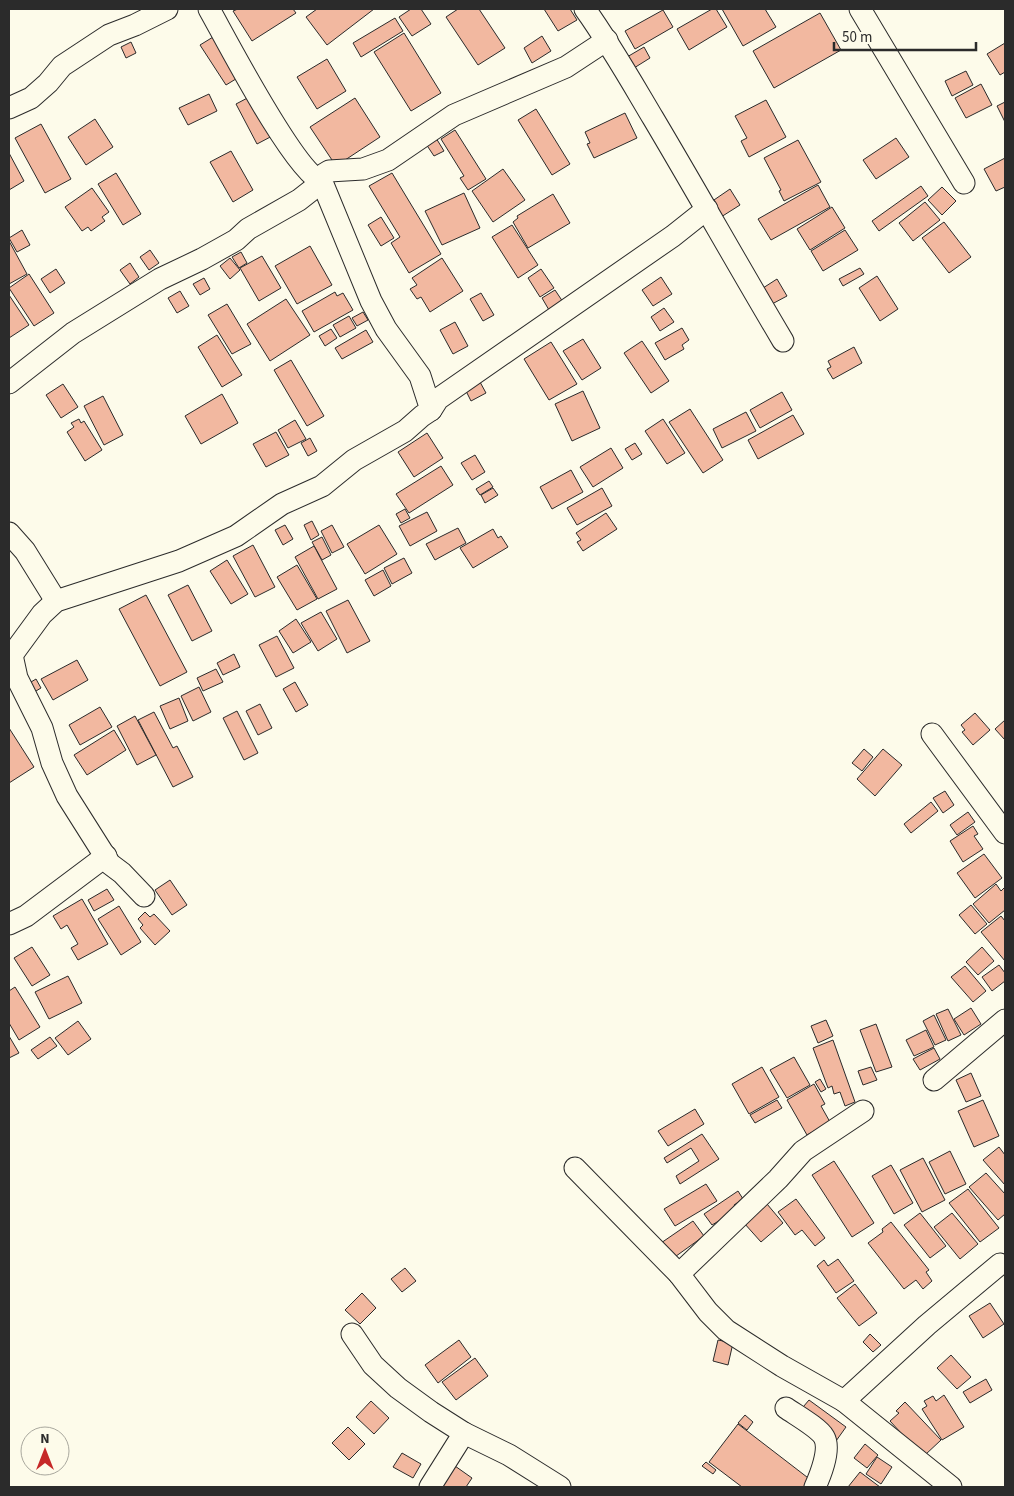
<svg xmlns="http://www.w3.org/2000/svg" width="1014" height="1496" viewBox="0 0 1014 1496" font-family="'Source Sans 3',sans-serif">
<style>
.building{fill:#f2b8a0;stroke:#2b2b2b}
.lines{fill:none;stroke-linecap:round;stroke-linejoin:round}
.minor-casing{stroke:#2b2b2b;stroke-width:23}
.minor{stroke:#fdfbea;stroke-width:21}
</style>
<rect width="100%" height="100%" fill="#fdfbea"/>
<g class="building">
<polygon points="238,9 293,9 296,13 252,41 233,11"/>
<polygon points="317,9 374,9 327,45 306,17"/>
<polygon points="411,9 421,9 431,24 412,36 399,17"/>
<polygon points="458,9 479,9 505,48 478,65 446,17"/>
<polygon points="544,9 570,9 577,20 558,31"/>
<polygon points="712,9 716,9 727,27 689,50 677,29"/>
<polygon points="722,9 765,9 776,27 743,46"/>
<polygon points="663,10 673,27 635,49 625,31"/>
<polygon points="820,13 841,50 774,88 753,51"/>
<polygon points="395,18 403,31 361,57 353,43"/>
<polygon points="404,33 441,93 411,111 374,52"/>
<polygon points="218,34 244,74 226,85 200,45"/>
<polygon points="542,36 551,51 532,63 524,48"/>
<polygon points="131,42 136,53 126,58 121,47"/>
<polygon points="1005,43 1005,72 1000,75 987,54"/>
<polygon points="644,47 650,58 634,68 627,57"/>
<polygon points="327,59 346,91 317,109 297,77"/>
<polygon points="966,71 973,85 952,96 945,81"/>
<polygon points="981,84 992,105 966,118 955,98"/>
<polygon points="209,94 217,111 188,125 179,108"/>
<polygon points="255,94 276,134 257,144 236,104"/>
<polygon points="355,98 380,137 336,166 310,127"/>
<polygon points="766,100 786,137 749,157 741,141 747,138 735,116"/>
<polygon points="1005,102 1005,122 997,106"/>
<polygon points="536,109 570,164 552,175 518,120"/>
<polygon points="625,113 637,138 594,158 587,144 590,143 585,132"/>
<polygon points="95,119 113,147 86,165 68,137"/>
<polygon points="41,124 71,179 45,193 15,138"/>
<polygon points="455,130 486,179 468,190 460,178 464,176 441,139"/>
<polygon points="436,138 444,151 434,156 426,144"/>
<polygon points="896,138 909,157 876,179 863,160"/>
<polygon points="798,140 821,182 784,201 779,191 781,190 764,158"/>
<polygon points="231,151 253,190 233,202 210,162"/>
<polygon points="9,153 24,181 9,190"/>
<polygon points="1005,158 1005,187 996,191 984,169"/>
<polygon points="503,169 525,200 493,222 472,191"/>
<polygon points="116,173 141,214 123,225 98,184"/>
<polygon points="392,173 441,254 409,273 391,243 400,237 369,186"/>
<polygon points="818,185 830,207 771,240 758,219"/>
<polygon points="921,186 928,196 879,231 872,221"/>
<polygon points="942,187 956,201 942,215 928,200"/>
<polygon points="92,188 109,212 102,217 105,221 91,231 88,227 82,231 65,207"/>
<polygon points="730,189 740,205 721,217 711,202"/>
<polygon points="464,193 480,228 442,245 425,211"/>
<polygon points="553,194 570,223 528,248 513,222 518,218 517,216"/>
<polygon points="925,202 940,220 913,241 899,223"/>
<polygon points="832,207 845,228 810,250 797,229"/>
<polygon points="381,217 394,238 381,246 368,225"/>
<polygon points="944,222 971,257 949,273 922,238"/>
<polygon points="512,225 538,265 518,278 492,237"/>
<polygon points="22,230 30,245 17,252 9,238"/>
<polygon points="845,230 858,250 823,271 811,251"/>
<polygon points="9,241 27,274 9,284"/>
<polygon points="310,246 332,285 297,304 275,266"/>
<polygon points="150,250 159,263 149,270 140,257"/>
<polygon points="241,252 247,263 239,268 232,257"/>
<polygon points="262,256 281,288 259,301 240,268"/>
<polygon points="230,258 240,270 230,279 220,266"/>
<polygon points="442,258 463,291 430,312 421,297 417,299 410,289 417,285 412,278"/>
<polygon points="130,263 139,277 130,284 120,270"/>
<polygon points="860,268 864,274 843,286 839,279"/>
<polygon points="56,269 65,283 50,293 41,279"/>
<polygon points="541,269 554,288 540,297 528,278"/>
<polygon points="29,274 54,313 34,326 9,288"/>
<polygon points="877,276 898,309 880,321 859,288"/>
<polygon points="661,277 672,294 653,306 642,290"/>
<polygon points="204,278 210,289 200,295 193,284"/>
<polygon points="777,279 787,296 772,304 763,288"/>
<polygon points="555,290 563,302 549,310 542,298"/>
<polygon points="180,291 189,306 177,313 168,298"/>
<polygon points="335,292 337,296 343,293 353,310 314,332 302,311"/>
<polygon points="481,293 494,315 483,321 470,299"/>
<polygon points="9,295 29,325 9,338"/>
<polygon points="286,299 310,335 270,361 247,324"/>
<polygon points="227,304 251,344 232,354 208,315"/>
<polygon points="664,308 674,322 660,331 651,317"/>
<polygon points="363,312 368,320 357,326 352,318"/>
<polygon points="349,316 356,328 340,337 333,325"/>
<polygon points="455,322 468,346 453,354 440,330"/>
<polygon points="682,328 689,340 682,345 684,349 665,360 655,343"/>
<polygon points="331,329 337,338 325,346 319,336"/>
<polygon points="366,330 373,342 342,359 335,348"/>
<polygon points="217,335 242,375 222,387 198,347"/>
<polygon points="583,339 601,368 582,380 563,351"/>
<polygon points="642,341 669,381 651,393 624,353"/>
<polygon points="551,342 577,384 549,400 524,359"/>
<polygon points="854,347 862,363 833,379 827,369 831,367 828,361"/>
<polygon points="291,360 324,416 307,426 274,370"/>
<polygon points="480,382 486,393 471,401 465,389"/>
<polygon points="63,384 78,407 61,418 46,395"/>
<polygon points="583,391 600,428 572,441 555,404"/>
<polygon points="782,392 792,410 760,428 750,410"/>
<polygon points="222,394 238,423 201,444 185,416"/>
<polygon points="103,396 123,435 104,445 84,406"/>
<polygon points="690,409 723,460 703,473 669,422"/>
<polygon points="746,412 756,431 722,448 713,429"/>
<polygon points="793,415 804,434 758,459 748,440"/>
<polygon points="79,419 81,423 84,421 102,450 85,461 67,432 74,427 71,423"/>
<polygon points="663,419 685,453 667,464 645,431"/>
<polygon points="295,420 306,439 288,448 278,430"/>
<polygon points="276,432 289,455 266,467 253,444"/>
<polygon points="427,433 443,458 414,477 398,452"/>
<polygon points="310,438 317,451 308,456 301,443"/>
<polygon points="635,443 642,454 632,460 625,449"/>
<polygon points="611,448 623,468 593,487 580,467"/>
<polygon points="475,455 485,472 472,480 461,463"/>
<polygon points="441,466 453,485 409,513 396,494"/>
<polygon points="571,470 583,492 552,509 540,487"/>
<polygon points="489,481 493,487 480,495 476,489"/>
<polygon points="493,488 498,495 485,503 481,495"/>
<polygon points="602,488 612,506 577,525 567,508"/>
<polygon points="405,509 410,518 401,523 396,514"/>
<polygon points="427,512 437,531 410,546 399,526"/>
<polygon points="606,513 617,529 583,551 577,542 581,540 576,533"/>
<polygon points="312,521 319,535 311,540 304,525"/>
<polygon points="285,525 293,539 283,545 275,530"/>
<polygon points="332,525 344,547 332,553 321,531"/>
<polygon points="379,525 397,554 365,574 347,544"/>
<polygon points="458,528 466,543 435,560 426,544"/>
<polygon points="493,529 498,538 501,536 508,547 473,568 460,548"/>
<polygon points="322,537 331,555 322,560 312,542"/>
<polygon points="253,545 275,587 255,597 233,556"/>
<polygon points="314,546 337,589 318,599 295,557"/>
<polygon points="404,558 412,573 392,584 384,568"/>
<polygon points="227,560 248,594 231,604 210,571"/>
<polygon points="297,565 317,599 297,610 277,577"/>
<polygon points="383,570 391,586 374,596 365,580"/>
<polygon points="188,585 212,631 192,641 168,595"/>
<polygon points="146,595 187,672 160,686 119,609"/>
<polygon points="348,600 370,641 347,653 326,611"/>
<polygon points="321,612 337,639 318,651 301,623"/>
<polygon points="296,619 311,642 293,653 279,631"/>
<polygon points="277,636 294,668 276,677 259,645"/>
<polygon points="234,654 240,667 223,675 217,663"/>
<polygon points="77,660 88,680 53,700 41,679"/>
<polygon points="216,669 223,682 203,691 197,678"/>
<polygon points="36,679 41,688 31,694 26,685"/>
<polygon points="295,682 308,705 296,712 283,689"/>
<polygon points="199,687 211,712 193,721 181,696"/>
<polygon points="179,698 188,721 170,729 160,706"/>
<polygon points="260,704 272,728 258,735 246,711"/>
<polygon points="100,707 112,727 80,745 69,725"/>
<polygon points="237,711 258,753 244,760 223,718"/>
<polygon points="154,712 173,748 177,746 193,777 173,787 138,720"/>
<polygon points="975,713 990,730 973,745 962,732 965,730 961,725"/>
<polygon points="135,716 156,755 137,765 117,726"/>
<polygon points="1005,720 1005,740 995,729"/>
<polygon points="9,728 34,767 9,783"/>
<polygon points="114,730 126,750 87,775 74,755"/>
<polygon points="864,749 873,757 862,771 852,763"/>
<polygon points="883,749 902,765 875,796 857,779"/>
<polygon points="945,791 954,805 943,813 933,798"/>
<polygon points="931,802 938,811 911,833 904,824"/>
<polygon points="968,812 975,822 957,835 950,825"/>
<polygon points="973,826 978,834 974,836 983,849 963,862 950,841"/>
<polygon points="984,854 1002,878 975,898 957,873"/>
<polygon points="170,880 187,905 172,915 155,890"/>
<polygon points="996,884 1001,891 1005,887 1005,910 989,923 973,904"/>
<polygon points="107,889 114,900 94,911 88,900"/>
<polygon points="82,899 108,944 78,960 71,948 78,944 67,925 61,929 53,916"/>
<polygon points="971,905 987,924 975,934 959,915"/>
<polygon points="119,906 141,942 121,955 98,919"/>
<polygon points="145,912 150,917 154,914 170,931 155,945 140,928 143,925 138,919"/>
<polygon points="1001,916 1005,921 1005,961 981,932"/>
<polygon points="32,947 50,975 32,986 14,958"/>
<polygon points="982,947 994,961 978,975 966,962"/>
<polygon points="999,965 1005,973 1005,981 992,991 982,977"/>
<polygon points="965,966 986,991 973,1002 951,977"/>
<polygon points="68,976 82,1003 49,1019 35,992"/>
<polygon points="15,987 40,1027 19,1040 9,1023 9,991"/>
<polygon points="971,1008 981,1024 964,1035 954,1019"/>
<polygon points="948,1009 961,1035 948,1041 936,1014"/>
<polygon points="934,1015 946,1040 935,1045 923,1021"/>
<polygon points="826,1020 833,1036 818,1043 811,1026"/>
<polygon points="78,1021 91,1039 68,1055 55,1038"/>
<polygon points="876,1024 892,1067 876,1072 860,1030"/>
<polygon points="926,1030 934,1047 914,1056 906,1040"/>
<polygon points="9,1036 19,1053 9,1058"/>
<polygon points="50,1037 57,1046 38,1059 31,1050"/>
<polygon points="833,1040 855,1102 845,1106 840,1092 834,1094 832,1086 828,1088 813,1048"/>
<polygon points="934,1048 940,1059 920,1070 913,1059"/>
<polygon points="794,1057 810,1085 787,1098 770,1070"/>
<polygon points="762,1067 779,1097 749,1114 732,1084"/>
<polygon points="871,1067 877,1080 863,1085 858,1071"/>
<polygon points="971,1073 981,1096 966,1102 956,1080"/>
<polygon points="820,1079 826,1089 821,1092 815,1082"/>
<polygon points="814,1084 825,1104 821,1106 830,1122 807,1135 787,1100"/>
<polygon points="777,1100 782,1108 755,1123 750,1115"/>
<polygon points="983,1100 999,1136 974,1147 958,1111"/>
<polygon points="695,1109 704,1124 668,1146 658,1131"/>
<polygon points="702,1134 719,1159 680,1184 676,1176 699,1161 691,1148 667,1163 664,1158"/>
<polygon points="999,1147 1005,1155 1005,1185 983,1160"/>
<polygon points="950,1151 966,1184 945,1194 929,1162"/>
<polygon points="923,1158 945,1200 922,1212 900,1170"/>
<polygon points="834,1161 874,1223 852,1237 812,1175"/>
<polygon points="891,1165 913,1203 894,1214 872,1176"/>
<polygon points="986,1173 1005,1194 1005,1214 998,1220 969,1187"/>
<polygon points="706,1184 717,1201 675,1226 664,1209"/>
<polygon points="968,1189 999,1228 980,1242 949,1203"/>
<polygon points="738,1191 743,1199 734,1205 736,1208 726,1214 727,1216 712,1225 704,1214"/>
<polygon points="796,1199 825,1238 815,1246 802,1230 795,1235 778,1212"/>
<polygon points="767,1204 783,1223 761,1242 744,1223"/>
<polygon points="920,1213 946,1246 930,1258 904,1225"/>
<polygon points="952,1213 978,1244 960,1259 934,1227"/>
<polygon points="693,1221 704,1236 672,1259 661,1243"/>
<polygon points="891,1222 929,1270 926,1272 932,1281 923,1289 916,1280 904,1289 868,1243 883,1232 882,1229"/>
<polygon points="838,1259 854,1281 836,1293 817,1266 824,1260 828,1266"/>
<polygon points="405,1268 416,1281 402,1292 391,1279"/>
<polygon points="855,1284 877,1313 859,1326 837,1298"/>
<polygon points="362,1293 376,1308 360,1324 345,1310"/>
<polygon points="990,1303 1004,1324 983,1338 969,1316"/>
<polygon points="870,1334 881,1345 873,1352 863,1342"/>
<polygon points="459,1340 471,1357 438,1383 425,1365"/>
<polygon points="718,1340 733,1343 728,1365 713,1361"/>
<polygon points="951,1355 971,1377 957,1389 937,1368"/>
<polygon points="475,1358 488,1376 456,1400 442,1382"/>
<polygon points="986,1379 992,1390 970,1403 963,1392"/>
<polygon points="944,1395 964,1427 942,1440 922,1409 927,1406 924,1401 933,1396 936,1401"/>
<polygon points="809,1400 846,1427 836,1441 798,1413"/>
<polygon points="371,1401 389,1418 374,1434 356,1417"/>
<polygon points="905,1402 941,1440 925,1455 915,1444 913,1446 890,1421 899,1413 896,1411"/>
<polygon points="745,1415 753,1422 747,1430 738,1423"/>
<polygon points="738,1424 816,1484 813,1487 742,1487 709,1462"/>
<polygon points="348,1427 365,1444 349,1460 332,1443"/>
<polygon points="865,1444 878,1455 867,1468 854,1458"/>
<polygon points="402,1453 421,1464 413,1478 393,1467"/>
<polygon points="877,1457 892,1467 881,1484 866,1474"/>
<polygon points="706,1462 716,1470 713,1474 702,1466"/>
<polygon points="455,1466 472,1478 466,1487 440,1487"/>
<polygon points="860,1472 880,1487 848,1487"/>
</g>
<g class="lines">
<g class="minor-casing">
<g id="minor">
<path d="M209 9C227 41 294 171 322 182"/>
<path d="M585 9C610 44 631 81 653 118 697 192 739 267 783 341"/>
<polyline points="860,9 964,183"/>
<polyline points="9,108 31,98 48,83 62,66 109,35 135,25 167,9"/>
<polyline points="9,383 73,333 160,279 202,259 236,240 248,229 299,200 322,182"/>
<polyline points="431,410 438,399 673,236 707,209"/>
<polyline points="9,533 25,551 56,601"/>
<polyline points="12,655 17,678 42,728 52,763 67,796 110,864 122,873 144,896"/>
<polyline points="9,656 12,655 42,614 56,601 179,561 236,536 282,504 322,486 354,460 405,431 422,416 431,410 420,376 386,329 371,301 322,182 324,174 329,171 363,169 388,160 454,115 566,67 607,40"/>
<polyline points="932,734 1005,833"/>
<polyline points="9,924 26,916 106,856"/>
<polyline points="934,1080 1005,1020"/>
<polyline points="575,1168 679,1274 708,1312 726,1330 782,1366 844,1401"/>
<polyline points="679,1274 778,1179 803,1151 863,1111"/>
<polyline points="352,1334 373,1365 398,1388 431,1412 464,1433 509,1455 560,1487"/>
<path d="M786 1408C796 1415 819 1428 824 1437 831 1449 820 1476 815 1487"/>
<polyline points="430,1487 464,1433"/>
<polyline points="951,1487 844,1401 927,1325 1000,1264"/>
</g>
</g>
<use href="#minor" class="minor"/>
</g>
<rect width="1014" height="1496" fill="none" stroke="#2b2b2b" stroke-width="20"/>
<g transform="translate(45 1451)"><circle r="24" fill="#fdfbea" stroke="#a9a89e"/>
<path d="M0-4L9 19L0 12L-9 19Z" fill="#c62828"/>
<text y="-8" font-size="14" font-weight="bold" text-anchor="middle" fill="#2b2b2b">N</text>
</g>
<path d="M834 42v8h142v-8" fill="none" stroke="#2b2b2b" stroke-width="2.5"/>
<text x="842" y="42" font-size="15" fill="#2b2b2b" stroke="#fdfbea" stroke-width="4" paint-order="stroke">50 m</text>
</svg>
